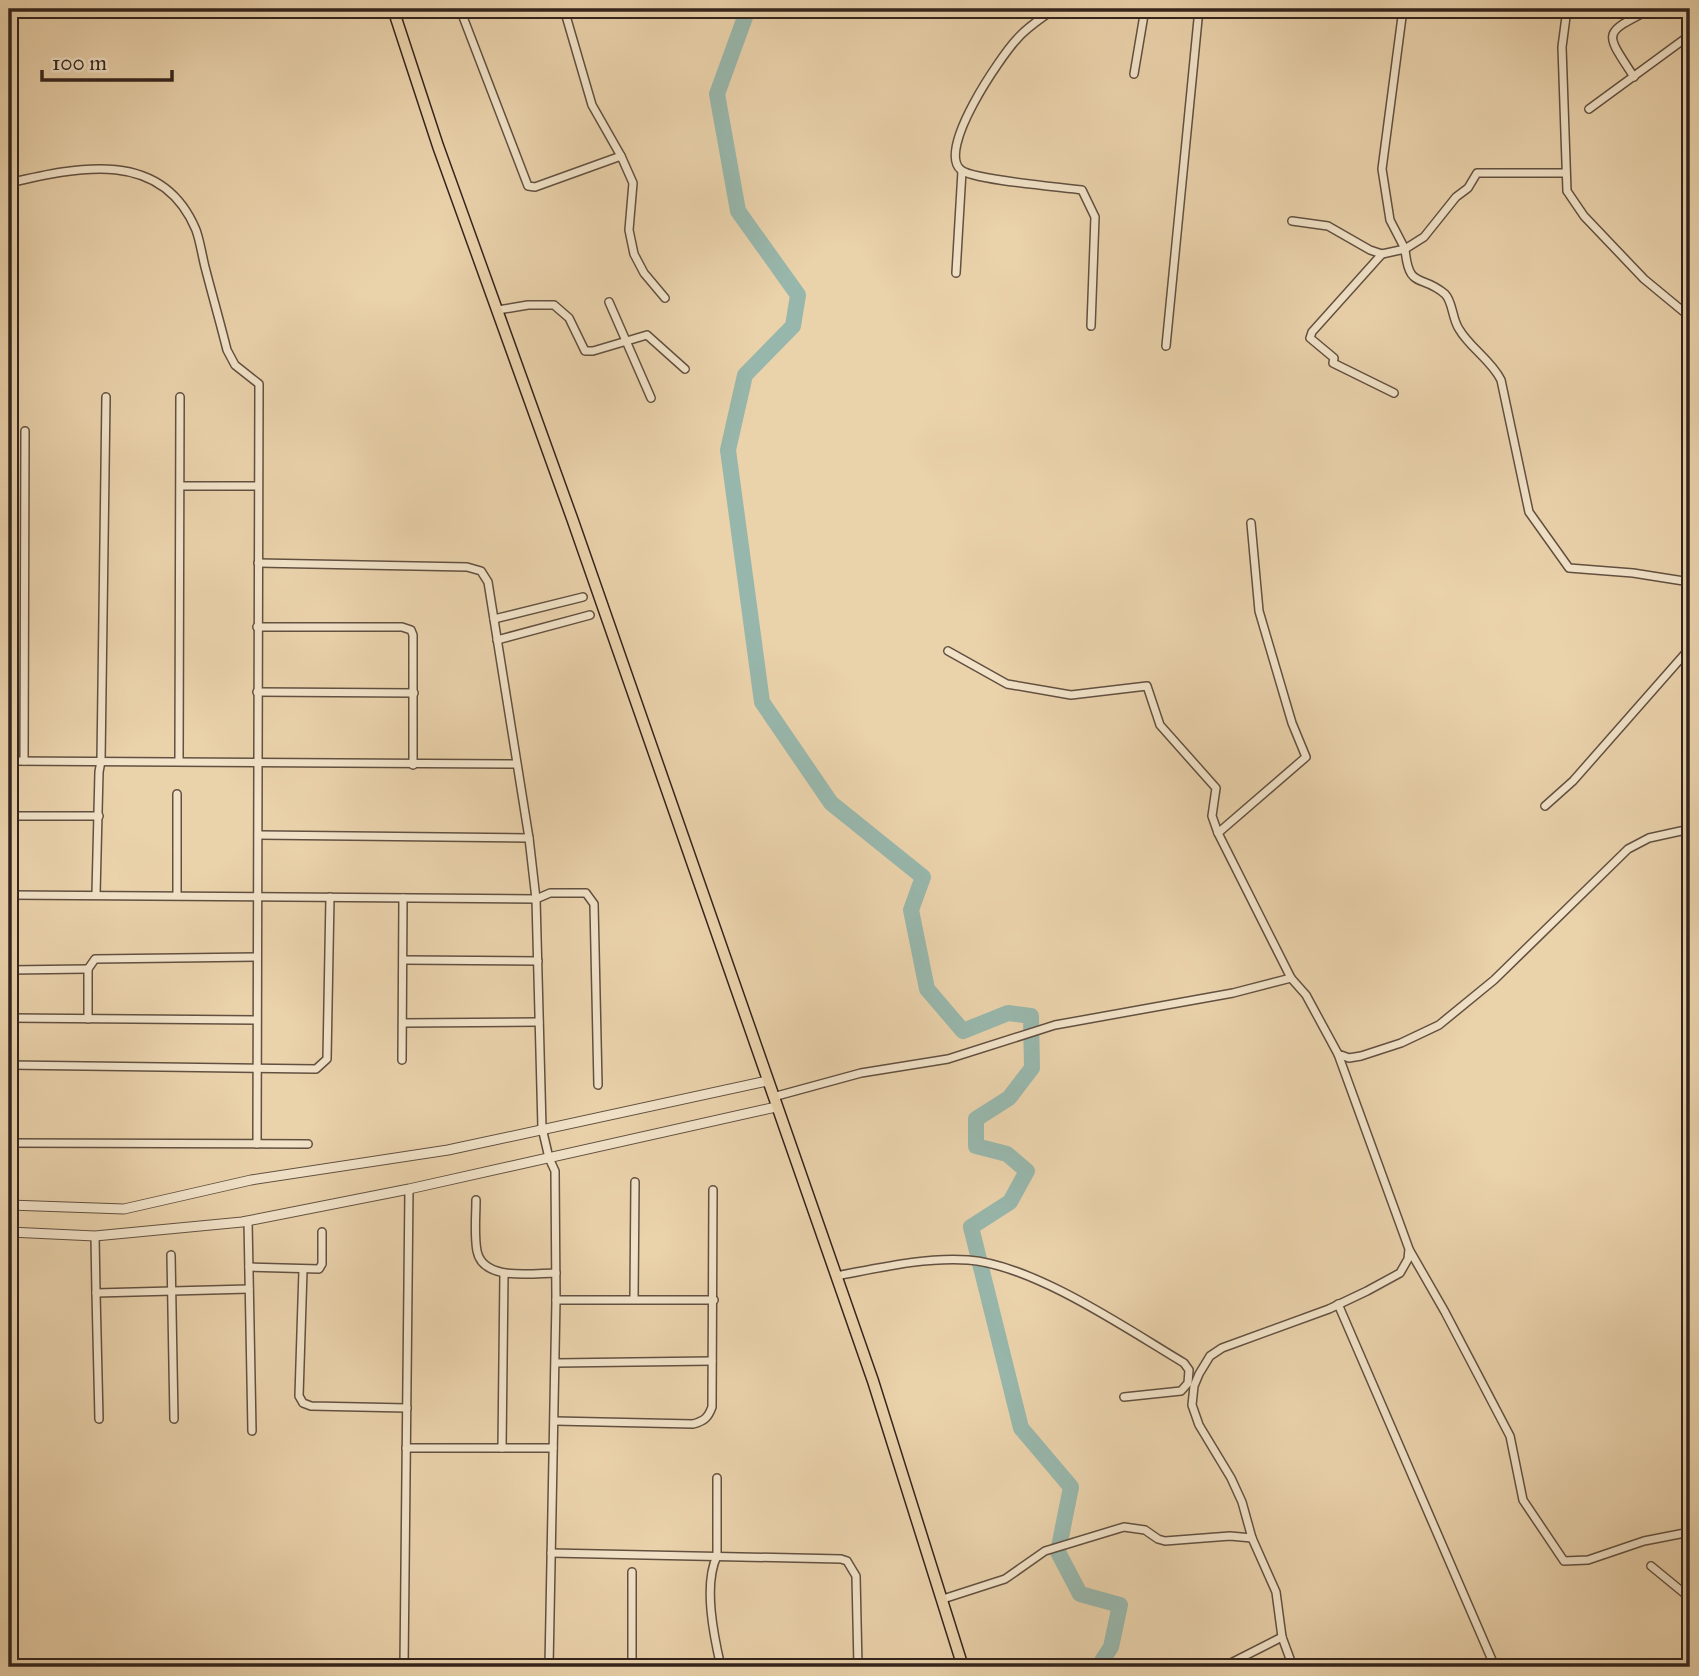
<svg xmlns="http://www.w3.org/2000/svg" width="1699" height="1676" viewBox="0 0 1699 1676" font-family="'IM FELL Great Primer',serif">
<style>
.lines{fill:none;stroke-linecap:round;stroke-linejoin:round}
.river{stroke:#98b7ac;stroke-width:16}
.minor-casing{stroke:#625040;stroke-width:10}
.tertiary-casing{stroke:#625040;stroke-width:11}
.primary-casing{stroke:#34241d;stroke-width:13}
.minor{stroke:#f1e2c8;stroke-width:7}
.tertiary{stroke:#f1e2c8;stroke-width:9}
.primary{stroke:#ead2ab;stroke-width:10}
</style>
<rect width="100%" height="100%" fill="#ead2ab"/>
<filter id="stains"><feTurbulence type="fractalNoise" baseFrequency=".00286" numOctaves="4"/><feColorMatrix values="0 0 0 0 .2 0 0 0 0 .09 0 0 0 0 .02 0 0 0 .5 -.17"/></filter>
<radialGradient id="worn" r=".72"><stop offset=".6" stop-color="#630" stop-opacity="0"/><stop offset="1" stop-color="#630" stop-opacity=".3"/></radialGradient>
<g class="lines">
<polyline class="river" points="748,9 717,94 738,211 798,295 793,326 745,375 728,450 762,702 831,803 923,877 911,910 927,989 963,1031 1008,1013 1031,1016 1032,1068 1009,1098 976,1119 976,1146 1007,1154 1027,1171 1010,1202 971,1227 1021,1428 1071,1487 1058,1552 1080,1594 1120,1605 1111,1647 1098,1667"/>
<g class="minor-casing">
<g id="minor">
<polyline points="460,9 528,186 535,187 621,156"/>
<polyline points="564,9 592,105 621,156 633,183 629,230 634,254 644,273 665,298"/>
<path d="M1054 9C1042 18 1027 27 1017 39 1001 56 936 150 961 170 973 180 1061 187 1082 190L1095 217 1091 326"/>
<polyline points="1403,9 1382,169 1390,220 1405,249 1424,237 1456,197 1468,188 1477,173 1565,173"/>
<polyline points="1567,9 1562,47 1567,191 1584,216 1644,279 1690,317"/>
<polyline points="1134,74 1145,9"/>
<path d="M1634 77C1604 31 1602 34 1651 9"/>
<polyline points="1589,109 1690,35"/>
<path d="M9 183C78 167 162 148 196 230 200 241 202 255 205 267 212 294 220 322 227 350L235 365 259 384 257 1144"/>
<path d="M1292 221 1328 226 1370 250 1382 254 1405 249C1409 291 1421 273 1445 294 1453 302 1452 319 1459 329 1470 348 1491 360 1501 380L1529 512 1569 568 1633 573 1690 582"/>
<polyline points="1382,254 1312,332 1310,338 1334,358 1333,363 1394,393"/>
<polyline points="956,273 962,171"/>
<polyline points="609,302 651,398"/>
<polyline points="498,310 528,305 554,305 569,318 585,351 593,351 647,335 685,369"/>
<polyline points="1166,346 1199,9"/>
<polyline points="182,486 257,486"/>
<polyline points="258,563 467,567 481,571 488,582 529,838 536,899 542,1128 549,1158 555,1171 556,1300 549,1667"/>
<polyline points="494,619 583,597"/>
<polyline points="257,627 402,627 411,630 413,635 413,765"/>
<polyline points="497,640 590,615"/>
<polyline points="948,651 1007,684 1071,695 1147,686 1160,725 1216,788 1212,816 1218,833 1291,978 1306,995 1338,1054 1349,1058 1361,1056 1401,1043 1439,1025 1494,980 1628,849 1649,838 1690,829"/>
<polyline points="257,692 414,693"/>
<polyline points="9,761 516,764"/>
<polyline points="24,761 25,431"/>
<polyline points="179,761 180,397"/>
<polyline points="1545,806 1573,781 1690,648"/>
<polyline points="9,816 99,816"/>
<polyline points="1218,833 1306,757 1292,723 1259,611 1251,523"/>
<polyline points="259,835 529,838"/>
<polyline points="96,894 99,772 101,761 106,397"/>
<polyline points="9,895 536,899 550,893 586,893 594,904 598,1085"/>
<polyline points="177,895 177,794"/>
<polyline points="403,960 538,961"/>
<polyline points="9,970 88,969"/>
<polyline points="9,1018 256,1020"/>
<polyline points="88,1019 88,969 95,959 257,957"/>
<polyline points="403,1023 539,1022"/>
<polyline points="402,1060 403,898"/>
<polyline points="9,1065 316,1069 327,1059 330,897"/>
<polyline points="773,1097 861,1073 948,1059 1055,1025 1233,993 1291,978"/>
<polyline points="9,1143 308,1144"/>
<path d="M476 1200C476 1216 474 1235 477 1251 483 1282 533 1273 556 1273"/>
<polyline points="248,1221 252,1431"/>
<polyline points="95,1236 96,1293 249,1289"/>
<polyline points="1410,1251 1445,1312 1510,1436 1523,1500 1564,1561 1588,1560 1644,1541 1690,1532"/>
<polyline points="171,1255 174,1419"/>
<polyline points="249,1267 319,1269 322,1264 322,1232"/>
<polyline points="303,1270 299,1396 303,1403 311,1406 407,1408"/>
<path d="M836 1276C879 1268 924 1257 968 1260 1034 1265 1127 1329 1184 1363L1189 1370 1188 1383 1181 1391 1124 1397"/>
<polyline points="96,1293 99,1419"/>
<polyline points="634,1299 635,1182"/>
<polyline points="556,1300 714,1300"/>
<polyline points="1338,1304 1495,1667"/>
<polyline points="556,1363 712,1361"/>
<path d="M555 1421 693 1424C704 1421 708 1418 712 1407L713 1190"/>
<polyline points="406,1448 553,1448"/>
<polyline points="502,1448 504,1273"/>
<path d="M717 1478V1556C703 1585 714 1637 721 1667"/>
<polyline points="551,1553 841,1559 847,1561 856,1576 858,1667"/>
<polyline points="1651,1566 1690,1598"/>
<polyline points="943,1599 1005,1579 1045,1551 1124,1527 1145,1530 1158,1539 1165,1541 1230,1536 1252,1538"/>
<polyline points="404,1667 409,1189"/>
<polyline points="632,1667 632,1572"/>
<polyline points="1223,1667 1282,1637"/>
<polyline points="1293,1667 1282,1637 1276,1592 1252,1538 1242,1502 1231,1478 1199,1425 1192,1405 1194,1386 1199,1374 1210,1356 1222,1348 1329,1309 1367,1291 1400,1273 1408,1259 1409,1249 1338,1054"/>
</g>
</g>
<g class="tertiary-casing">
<g id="tertiary">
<polyline points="9,1205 124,1209 251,1180 448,1150 767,1081"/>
<polyline points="9,1232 95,1236 242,1222 409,1189 776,1107"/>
</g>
</g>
<g class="primary-casing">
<polyline id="primary" points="393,9 438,146 573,521 873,1381 963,1667"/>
</g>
<use href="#minor" class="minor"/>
<use href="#tertiary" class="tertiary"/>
<use href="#primary" class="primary"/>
</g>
<rect width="1699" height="1676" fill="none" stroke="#ead2ab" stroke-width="35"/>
<rect x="10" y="10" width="1678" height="1655" fill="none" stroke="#34241d" stroke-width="3.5"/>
<rect x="18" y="18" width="1664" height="1641" fill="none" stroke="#34241d" stroke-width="2"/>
<path d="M42 70v10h130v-10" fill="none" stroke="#34241d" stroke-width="3.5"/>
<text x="52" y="70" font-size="21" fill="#34241d" stroke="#f1e2c8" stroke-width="5" paint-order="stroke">100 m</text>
<rect width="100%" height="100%" filter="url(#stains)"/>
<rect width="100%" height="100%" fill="url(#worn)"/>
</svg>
